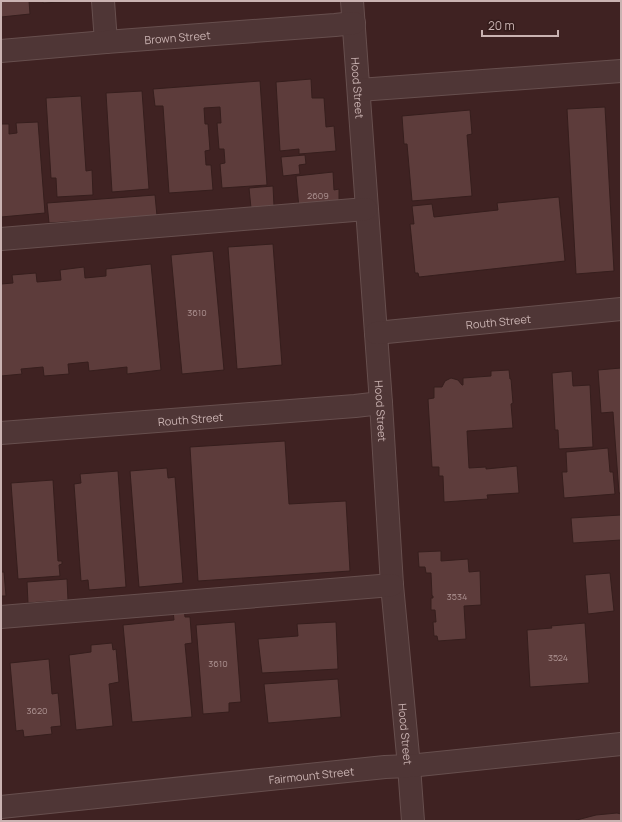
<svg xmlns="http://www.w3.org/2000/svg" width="622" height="822" viewBox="0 0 622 822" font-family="Manrope,sans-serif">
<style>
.building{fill:#5d3c3b;stroke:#361e1d}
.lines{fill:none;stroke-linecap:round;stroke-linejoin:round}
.minor-casing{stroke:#674f4e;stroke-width:24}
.minor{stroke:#4f3636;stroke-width:22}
.labels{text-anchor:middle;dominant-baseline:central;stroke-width:4;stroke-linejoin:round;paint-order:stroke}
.number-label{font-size:9px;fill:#af9594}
.street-label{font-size:11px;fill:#cab3b2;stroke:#341c1b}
</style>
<rect width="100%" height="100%" fill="#3f2222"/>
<g class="building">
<polygon points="1,1 29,1 30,14 1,17"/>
<polygon points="43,1 77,1 43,3"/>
<polygon points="311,79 312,98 324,98 326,127 334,126 336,151 299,154 299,149 280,151 276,82"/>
<polygon points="260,81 267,185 222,188 220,164 225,163 224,149 219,149 217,123 221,123 220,107 204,108 205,124 208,124 210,150 205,151 206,165 211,165 213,190 169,193 163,106 155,106 153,89"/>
<polygon points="142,91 149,189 112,192 106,93"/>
<polygon points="81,96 86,171 92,170 93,195 57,197 56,178 51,178 46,98"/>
<polygon points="605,107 614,271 576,274 567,109"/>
<polygon points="470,110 472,134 467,135 472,196 412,201 407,144 404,144 402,116"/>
<polygon points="38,122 45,213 1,217 1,124 9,124 9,134 17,133 16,123"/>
<polygon points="305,155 306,164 299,165 300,174 283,176 281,157"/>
<polygon points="333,172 334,190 339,189 339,201 299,208 296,176"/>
<polygon points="273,186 274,206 251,208 249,188"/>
<polygon points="155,195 157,216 49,223 47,203"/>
<polygon points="559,197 565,261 419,277 418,273 415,273 410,224 414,224 412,206 432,204 434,217 498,210 497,203"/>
<polygon points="273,244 282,365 237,369 228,247"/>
<polygon points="213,251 224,370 182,374 171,255"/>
<polygon points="151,264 161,370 127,374 127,367 89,371 88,362 68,364 69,374 44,376 43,367 21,369 22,374 1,376 1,284 13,283 12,275 36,273 37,282 61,280 60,270 84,267 85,278 106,276 106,269"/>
<polygon points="621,368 621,493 619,493 613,412 601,413 598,370"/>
<polygon points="509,370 510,379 511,379 513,403 511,404 513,428 467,431 469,468 486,467 486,469 517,466 519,493 487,495 488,499 444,502 443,476 439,476 439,467 432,467 428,399 434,398 434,387 442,387 445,381 451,378 458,380 462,385 463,385 463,378 491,376 491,371"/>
<polygon points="572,371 573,386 590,385 593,447 559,449 558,430 555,430 552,373"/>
<polygon points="285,441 289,504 346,501 350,571 198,581 190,447"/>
<polygon points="608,448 610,472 613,472 615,494 564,498 562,472 567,472 566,452"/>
<polygon points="167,468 168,478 175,477 183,583 139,587 130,471"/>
<polygon points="118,471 126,587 89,590 88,580 81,581 74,484 81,483 80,474"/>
<polygon points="53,480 58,561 62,561 62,564 59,565 60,576 18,579 11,483"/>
<polygon points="621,515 621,540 573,543 571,518"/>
<polygon points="441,551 441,561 468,559 469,572 480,571 481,605 464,606 466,639 438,641 437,636 434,636 433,622 436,622 435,610 431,610 431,598 433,598 433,596 432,596 431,573 426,573 425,567 419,567 418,552"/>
<polygon points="1,572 4,572 6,596 1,596"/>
<polygon points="610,573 614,611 588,614 585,575"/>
<polygon points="67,579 68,600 28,603 27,582"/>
<polygon points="184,609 185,617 190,617 192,643 185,644 192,717 132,722 123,625 174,620 173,610"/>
<polygon points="235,622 241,702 229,703 229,712 203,714 196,625"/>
<polygon points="336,622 338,669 262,673 258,639 298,636 297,624"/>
<polygon points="585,623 589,683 530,687 527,630 552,628 551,626"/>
<polygon points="112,643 113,650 116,649 119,682 109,684 113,726 76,730 69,655 91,652 91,645"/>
<polygon points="49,659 52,694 58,693 61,726 51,727 52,734 24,737 23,730 16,731 10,663"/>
<polygon points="338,679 341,717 268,723 264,684"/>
<polygon points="617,813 621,814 621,821 573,821 596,815"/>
</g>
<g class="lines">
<g class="minor-casing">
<g id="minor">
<polyline points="103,1 106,42"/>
<path id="s1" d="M352 1 381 403 392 585 409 766 413 821"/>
<path id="s2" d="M1 51 106 42 335 25 354 23"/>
<polyline points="359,90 621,71"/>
<polyline points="1,239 366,209"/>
<path id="s3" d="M376 333 621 309"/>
<path id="s4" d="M1 433 355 406 381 403"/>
<polyline points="1,617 392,585"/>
<path id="s5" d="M1 807 385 767 409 766 621 744"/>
</g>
</g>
<use href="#minor" class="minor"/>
</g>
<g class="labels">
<g class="number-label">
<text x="318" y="195">2609</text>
<text x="197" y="312">3610</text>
<text x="457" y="596">3534</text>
<text x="558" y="657">3524</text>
<text x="218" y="663">3610</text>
<text x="37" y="710">3620</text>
</g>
<g class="street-label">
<text stroke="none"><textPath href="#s2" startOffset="177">Brown Street</textPath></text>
<text stroke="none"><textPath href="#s1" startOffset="87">Hood Street</textPath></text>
<text stroke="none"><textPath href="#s3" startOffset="123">Routh Street</textPath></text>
<text stroke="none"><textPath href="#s1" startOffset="411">Hood Street</textPath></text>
<text stroke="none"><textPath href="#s4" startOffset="190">Routh Street</textPath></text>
<text stroke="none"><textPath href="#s1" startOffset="735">Hood Street</textPath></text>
<text stroke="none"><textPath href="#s5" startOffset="312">Fairmount Street</textPath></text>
</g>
</g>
<rect width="622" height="822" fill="none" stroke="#cab3b2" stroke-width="4"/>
<path d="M482 30v6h76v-6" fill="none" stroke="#cab3b2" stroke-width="2"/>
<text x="488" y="30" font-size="12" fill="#cab3b2" stroke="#341c1b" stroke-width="3" paint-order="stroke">20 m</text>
</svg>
